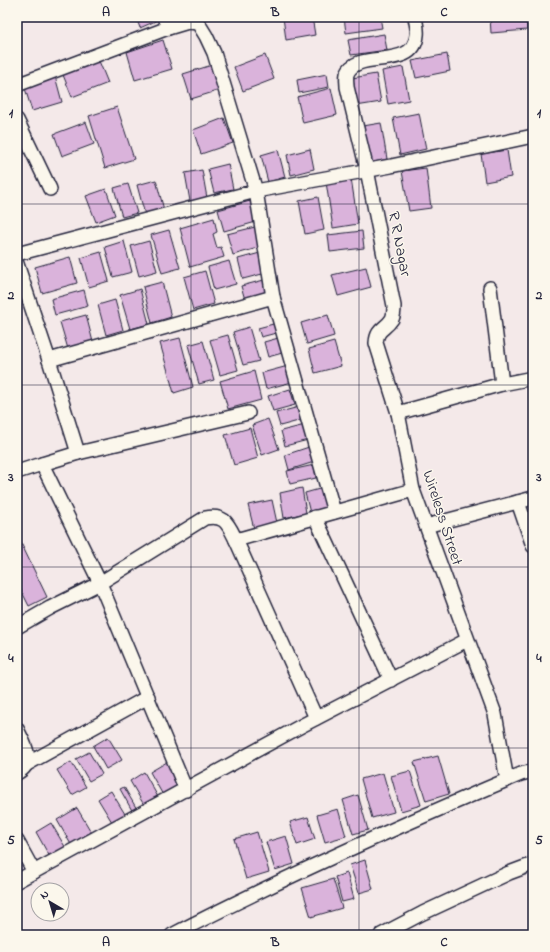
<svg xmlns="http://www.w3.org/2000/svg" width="550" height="952" viewBox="0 0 550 952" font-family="'Indie Flower',sans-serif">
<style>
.building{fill:#dab3db;stroke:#22223b}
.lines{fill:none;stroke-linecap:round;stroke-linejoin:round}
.minor-casing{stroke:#22223b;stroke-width:16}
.minor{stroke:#fbf7ec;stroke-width:13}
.grid{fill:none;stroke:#22223b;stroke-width:1;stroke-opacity:0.55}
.labels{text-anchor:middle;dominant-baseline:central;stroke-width:3;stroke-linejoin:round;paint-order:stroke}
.street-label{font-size:16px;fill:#22223b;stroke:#fbf7ec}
.neatline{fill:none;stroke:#22223b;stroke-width:1.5}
.grid-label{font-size:13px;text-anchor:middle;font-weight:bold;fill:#22223b}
</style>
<rect width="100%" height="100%" fill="#f4e9e9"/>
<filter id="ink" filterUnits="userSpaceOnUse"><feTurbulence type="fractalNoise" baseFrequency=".025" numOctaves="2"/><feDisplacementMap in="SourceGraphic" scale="8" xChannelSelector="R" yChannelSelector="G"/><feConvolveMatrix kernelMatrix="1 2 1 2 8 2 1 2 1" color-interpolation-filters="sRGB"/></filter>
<g filter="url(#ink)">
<g class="building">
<polygon points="136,17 159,17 160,19 140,28"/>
<polygon points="283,17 312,17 315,35 286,40"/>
<polygon points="344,17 380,17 382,28 346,33"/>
<polygon points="490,17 526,17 527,30 491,33"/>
<polygon points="384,34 387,50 351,55 348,40"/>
<polygon points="163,40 172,69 135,80 127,52"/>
<polygon points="447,54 450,71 416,78 412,61"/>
<polygon points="265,55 274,79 243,91 234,67"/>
<polygon points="97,56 108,83 72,97 61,70"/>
<polygon points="212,65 220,90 191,99 183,74"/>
<polygon points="403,67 409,100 388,104 382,71"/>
<polygon points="327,74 329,87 299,93 297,80"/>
<polygon points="376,74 381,102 356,106 352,78"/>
<polygon points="55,76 62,102 32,111 24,85"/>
<polygon points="331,88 337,115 303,123 297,97"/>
<polygon points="117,107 134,159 105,168 89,116"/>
<polygon points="419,113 426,149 400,155 393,118"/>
<polygon points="224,118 233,143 201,154 193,130"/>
<polygon points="86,122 94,144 62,156 54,134"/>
<polygon points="381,123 387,159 369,163 363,126"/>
<polygon points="310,149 314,169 291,175 287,155"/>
<polygon points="278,150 285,177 268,182 261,155"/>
<polygon points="507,150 511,177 485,182 481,154"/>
<polygon points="228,164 233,189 214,193 208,169"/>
<polygon points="426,168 431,208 409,211 402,171"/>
<polygon points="202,170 207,198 190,201 185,173"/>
<polygon points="351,178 358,224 333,228 326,182"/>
<polygon points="156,180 164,210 145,215 137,185"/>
<polygon points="128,184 137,213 122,217 114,188"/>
<polygon points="106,189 115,215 96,222 86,196"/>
<polygon points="318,197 324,230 305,234 299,201"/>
<polygon points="250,201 256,222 224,231 218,210"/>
<polygon points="214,218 217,232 213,234 217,248 221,247 224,257 190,267 180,228"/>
<polygon points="255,227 261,247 233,255 227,234"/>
<polygon points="169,230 180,268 162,273 151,235"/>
<polygon points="362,231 364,248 330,252 328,235"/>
<polygon points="124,241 132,272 113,277 105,247"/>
<polygon points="149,241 157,271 139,276 131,246"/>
<polygon points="101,252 109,281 89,287 81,258"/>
<polygon points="260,253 266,273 243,279 238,259"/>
<polygon points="70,257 77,283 42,293 35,267"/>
<polygon points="229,261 236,284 214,290 208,267"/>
<polygon points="366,267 371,287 338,296 332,275"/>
<polygon points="205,271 214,304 193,310 184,277"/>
<polygon points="264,280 269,296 246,303 241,286"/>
<polygon points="162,282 171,317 152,323 143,287"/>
<polygon points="140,289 149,324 130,329 120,295"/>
<polygon points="84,290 88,306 55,315 51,299"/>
<polygon points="115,300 123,330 106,335 98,305"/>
<polygon points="86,315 93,342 68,349 60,322"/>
<polygon points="328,315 334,336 307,344 301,323"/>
<polygon points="277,323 280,332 261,337 258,328"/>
<polygon points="249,327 259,361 243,365 233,332"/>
<polygon points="228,335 238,370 220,375 210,340"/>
<polygon points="282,337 286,352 268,357 264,342"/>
<polygon points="180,338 193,387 174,393 160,343"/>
<polygon points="203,341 214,380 199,384 188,345"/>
<polygon points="334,342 341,366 315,373 309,349"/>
<polygon points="288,366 292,382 266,389 262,373"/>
<polygon points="254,371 261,400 228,409 220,381"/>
<polygon points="290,389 295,405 273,411 268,396"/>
<polygon points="299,407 302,420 280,426 276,413"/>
<polygon points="268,419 279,449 262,455 252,425"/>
<polygon points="305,425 308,440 285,446 281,431"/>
<polygon points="250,428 258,458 234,465 225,435"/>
<polygon points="309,447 314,462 289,470 285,455"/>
<polygon points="314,465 316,478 290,484 287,471"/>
<polygon points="302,488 306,513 284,518 280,493"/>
<polygon points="323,488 328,508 310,513 305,493"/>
<polygon points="272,500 277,523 254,529 248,505"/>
<polygon points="21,543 47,597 29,606 17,582 17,545"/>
<polygon points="108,737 122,760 106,769 93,746"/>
<polygon points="89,752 102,774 89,781 76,759"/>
<polygon points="438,756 449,794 426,801 414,762"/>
<polygon points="71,762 86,787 72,795 57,770"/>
<polygon points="167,762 181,787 164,797 150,772"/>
<polygon points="410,771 421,805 401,811 391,776"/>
<polygon points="144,772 158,797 144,805 130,781"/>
<polygon points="383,773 394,812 372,818 361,779"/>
<polygon points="124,787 138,811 134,814 120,789"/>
<polygon points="111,791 128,819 115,827 98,799"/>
<polygon points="358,795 368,830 353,834 343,800"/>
<polygon points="77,808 93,835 73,848 57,820"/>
<polygon points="338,809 346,836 325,842 317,815"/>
<polygon points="308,817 315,839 297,845 290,822"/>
<polygon points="51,823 67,850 51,859 36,832"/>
<polygon points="257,832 269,872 246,879 234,839"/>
<polygon points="286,836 294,864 275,870 266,842"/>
<polygon points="365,860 373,889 359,893 350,865"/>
<polygon points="347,873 354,899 342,902 335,877"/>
<polygon points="333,879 342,908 311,917 302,888"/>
</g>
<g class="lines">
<g class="minor-casing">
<g id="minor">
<polyline points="164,17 168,28"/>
<polyline points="17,85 168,28 188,22 198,23 206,36 214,53 256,191 273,297"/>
<polyline points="17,120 50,189"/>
<polyline points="17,254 256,191 391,166 533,136"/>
<polyline points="17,264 49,360"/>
<polyline points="490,288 502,384 398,413 413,490 495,714 507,780"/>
<polyline points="502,384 533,378"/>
<path d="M398 413 376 343C377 328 385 330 392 319 394 315 394 311 394 306L367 170 347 87C347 83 346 78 347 74 356 48 414 72 417 35 418 30 416 23 415 17"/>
<polyline points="78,453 248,413"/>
<polyline points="17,472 42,464"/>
<polyline points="518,502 533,546"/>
<polyline points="315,517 391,680"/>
<polyline points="426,526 533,498"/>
<polyline points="236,540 316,718"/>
<path d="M17 627 50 608 100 583 205 518C225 514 228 524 236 540L413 490"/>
<path d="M17 729C24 744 37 762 17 773"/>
<polyline points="27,764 148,697"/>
<polyline points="186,790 100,583 42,464 78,453 49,360 273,297 334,512"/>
<polyline points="17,841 34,872"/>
<polyline points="17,881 303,725 467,640"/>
<path d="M172 935C286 876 403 824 521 774L533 771"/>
<polyline points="381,935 423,913 509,873 533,864"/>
</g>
</g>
<use href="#minor" class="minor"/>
</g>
</g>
<path class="grid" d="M191 17V935M359 17V935M17 204H533M17 385H533M17 567H533M17 748H533"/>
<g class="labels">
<g class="street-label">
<text transform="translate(399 244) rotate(79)">R R Nagar</text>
<text transform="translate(442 518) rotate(72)">Wireless Street</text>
</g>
</g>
<rect width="550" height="952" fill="none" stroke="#fbf7ec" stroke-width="44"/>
<g transform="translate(50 902) rotate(322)"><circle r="19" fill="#fbf7ec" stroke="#a4a2a5"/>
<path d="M0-3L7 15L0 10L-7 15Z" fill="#22223b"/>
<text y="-6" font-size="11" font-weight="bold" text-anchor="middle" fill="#22223b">N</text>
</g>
<rect x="22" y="22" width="506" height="908" class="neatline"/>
<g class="grid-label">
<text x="106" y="16">A</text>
<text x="275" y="16">B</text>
<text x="444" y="16">C</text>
<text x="11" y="117">1</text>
<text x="539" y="117">1</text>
<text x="11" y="299">2</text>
<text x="539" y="299">2</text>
<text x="11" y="481">3</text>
<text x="539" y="481">3</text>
<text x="11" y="662">4</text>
<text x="539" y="662">4</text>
<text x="11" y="844">5</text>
<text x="539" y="844">5</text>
<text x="106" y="946">A</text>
<text x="275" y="946">B</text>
<text x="444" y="946">C</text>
</g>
</svg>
